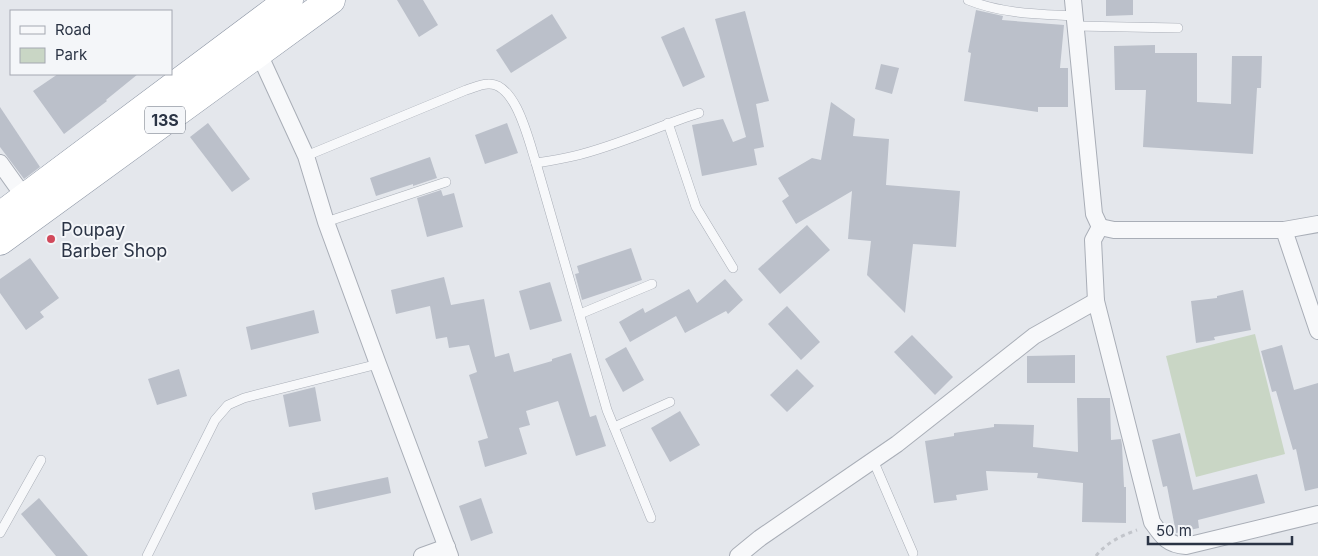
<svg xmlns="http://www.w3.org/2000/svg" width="1318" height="556" viewBox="0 0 1318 556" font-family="Inter,sans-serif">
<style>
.green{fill:#c9d6c5}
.building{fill:#bbc0ca}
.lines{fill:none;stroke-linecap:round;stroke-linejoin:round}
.service-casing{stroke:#a9aeb7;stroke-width:10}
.minor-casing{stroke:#a9aeb7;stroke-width:18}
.trunk-casing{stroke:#8b94a3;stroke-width:29}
.path{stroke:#c2c5cb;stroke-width:3;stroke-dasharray:4 4;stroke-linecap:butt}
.service{stroke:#f7f8fa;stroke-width:9}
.minor{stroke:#f7f8fa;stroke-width:16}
.trunk{stroke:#fff;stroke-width:28}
.poi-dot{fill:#d1495b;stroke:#f4f6f9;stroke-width:2}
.labels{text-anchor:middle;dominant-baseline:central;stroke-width:4;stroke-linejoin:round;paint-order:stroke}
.shield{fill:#f4f6f9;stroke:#676e7b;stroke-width:1}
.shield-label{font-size:16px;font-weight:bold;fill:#2b3445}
.poi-label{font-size:18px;fill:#2b3445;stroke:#f4f6f9;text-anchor:start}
</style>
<rect width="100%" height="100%" fill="#e4e7ec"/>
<polygon class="green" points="1255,334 1285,454 1196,477 1166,356"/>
<g class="building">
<polygon points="397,0 423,0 438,25 419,37"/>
<polygon points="1106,0 1133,0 1133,15 1106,16"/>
<polygon points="976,10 1003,16 1002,20 1064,25 1060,68 1068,68 1068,107 1038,107 1038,112 964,101 971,53 968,52"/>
<polygon points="745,11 769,101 756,104 764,147 754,149 757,165 702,176 692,125 723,119 733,142 746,137 715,19"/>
<polygon points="552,14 567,38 511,73 496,50"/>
<polygon points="684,27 705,77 683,87 661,37"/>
<polygon points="1155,45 1155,53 1197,53 1197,102 1231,104 1232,56 1262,56 1261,88 1257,88 1253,154 1143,147 1146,90 1115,90 1114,46"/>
<polygon points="881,64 899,68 892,94 875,89"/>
<polygon points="58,74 138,74 106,100 107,101 64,134 33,91"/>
<polygon points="831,102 855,119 853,136 889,139 886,185 960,191 956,247 913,244 905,313 867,275 871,241 848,239 852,191 796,224 782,201 789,196 778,178 812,158 821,160"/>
<polygon points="0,107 40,167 24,179 0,147"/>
<polygon points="208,123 250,179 232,192 190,137"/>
<polygon points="507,123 518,153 485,164 475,135"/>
<polygon points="430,157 437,178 413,186 413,184 376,196 370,178"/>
<polygon points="441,190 443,196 454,193 463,227 427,237 417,198"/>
<polygon points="807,225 830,250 780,294 758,269"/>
<polygon points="631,248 642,280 582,300 575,274 579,273 577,266"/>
<polygon points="30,258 59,298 40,312 44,317 26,330 0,293 0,279"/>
<polygon points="444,277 451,305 484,299 495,357 509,353 514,372 552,361 552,359 571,353 590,417 596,415 606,446 576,456 558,401 526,411 530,425 519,428 527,454 485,467 478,441 488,438 469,375 477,372 469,345 449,348 447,337 436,339 430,306 396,314 391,290"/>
<polygon points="725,279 743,300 728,314 726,311 685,333 676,316 630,342 619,322 643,308 645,313 689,289 697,303"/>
<polygon points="550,282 562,321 530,330 519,291"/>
<polygon points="1243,290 1251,330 1214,337 1215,340 1196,343 1191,301 1217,298 1217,296"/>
<polygon points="787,306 820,342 801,360 768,324"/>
<polygon points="314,310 319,333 251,350 246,327"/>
<polygon points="912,335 953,377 935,395 894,352"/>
<polygon points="1282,345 1294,390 1318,383 1318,488 1305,491 1296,449 1293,450 1276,391 1272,392 1261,351"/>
<polygon points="626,347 644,380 623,392 605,359"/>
<polygon points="1075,355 1075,383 1027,383 1027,356"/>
<polygon points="179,369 187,396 157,405 148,379"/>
<polygon points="797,369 814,386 787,412 770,395"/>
<polygon points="315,387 321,421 289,427 283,395"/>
<polygon points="1077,398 1110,398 1111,440 1121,439 1122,445 1124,487 1126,487 1126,523 1082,522 1083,483 1037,478 1038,473 986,471 988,490 956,495 957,500 934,503 925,441 954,436 954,433 994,427 994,424 1034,425 1033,447 1078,452"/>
<polygon points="680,411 700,445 670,462 651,428"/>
<polygon points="1180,433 1193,490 1257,474 1265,503 1198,520 1199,528 1176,533 1167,486 1163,487 1152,440"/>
<polygon points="388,477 391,493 315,510 312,493"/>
<polygon points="39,498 88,556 56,556 21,514"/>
<polygon points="481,498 493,533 471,541 459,506"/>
</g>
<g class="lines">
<g class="service-casing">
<g id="service">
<path d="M968 0C1002 14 1039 14 1075 16"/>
<polyline points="1076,26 1178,28"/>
<polyline points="668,123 696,207 733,268"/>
<path d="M306 156 466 90C473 88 481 84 488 84 516 82 529 142 536 163L607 410 651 518"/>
<path d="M536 163C549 161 562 159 574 156 617 146 658 126 699 113"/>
<polyline points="326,222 446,182"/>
<polyline points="580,314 652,284"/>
<polyline points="614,427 670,402"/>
<polyline points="873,460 913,553"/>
<polyline points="0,533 41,460"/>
<polyline points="147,556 215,420 228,405 244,398 378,364"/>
</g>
</g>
<g class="minor-casing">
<g id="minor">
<path d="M1073 0 1094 214 1100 227 1093 240 1096 301 1152 522C1162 536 1167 545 1186 546L1318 514"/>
<polyline points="255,45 306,156 326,222 378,364 450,556"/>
<polyline points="0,163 25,198"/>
<polyline points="1100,227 1114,230 1284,230 1318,224"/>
<polyline points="1284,230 1318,331"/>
<polyline points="422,556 447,547"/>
<polyline points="738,556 760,538 897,444 1034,336 1096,301"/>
</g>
</g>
<g class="trunk-casing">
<g id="trunk">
<polyline points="0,216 289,0"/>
<polyline points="0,241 331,0"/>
</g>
</g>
<path class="path" d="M1096 556C1107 542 1121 536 1137 530"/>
<use href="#service" class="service"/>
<use href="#minor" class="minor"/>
<use href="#trunk" class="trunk"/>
</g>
<circle class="poi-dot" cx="51" cy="239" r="5"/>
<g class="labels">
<rect class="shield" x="145" y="106.5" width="40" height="27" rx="4"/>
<g class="shield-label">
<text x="165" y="120">13S</text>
</g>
<g class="poi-label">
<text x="61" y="229">Poupay<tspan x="61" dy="21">Barber Shop</tspan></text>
</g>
</g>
<rect x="10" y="10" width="162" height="65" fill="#f4f6f9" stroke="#a4a8b1"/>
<rect x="20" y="26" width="25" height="8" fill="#f7f8fa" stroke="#a4a8b1"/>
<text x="55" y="35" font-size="15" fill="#2b3445">Road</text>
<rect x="20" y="48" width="25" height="15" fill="#c9d6c5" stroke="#a4a8b1"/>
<text x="55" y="60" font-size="15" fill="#2b3445">Park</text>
<path d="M1148 536v8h144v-8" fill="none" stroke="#2b3445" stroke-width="2.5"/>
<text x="1156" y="536" font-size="15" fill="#2b3445" stroke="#f4f6f9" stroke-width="4" paint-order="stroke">50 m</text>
</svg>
